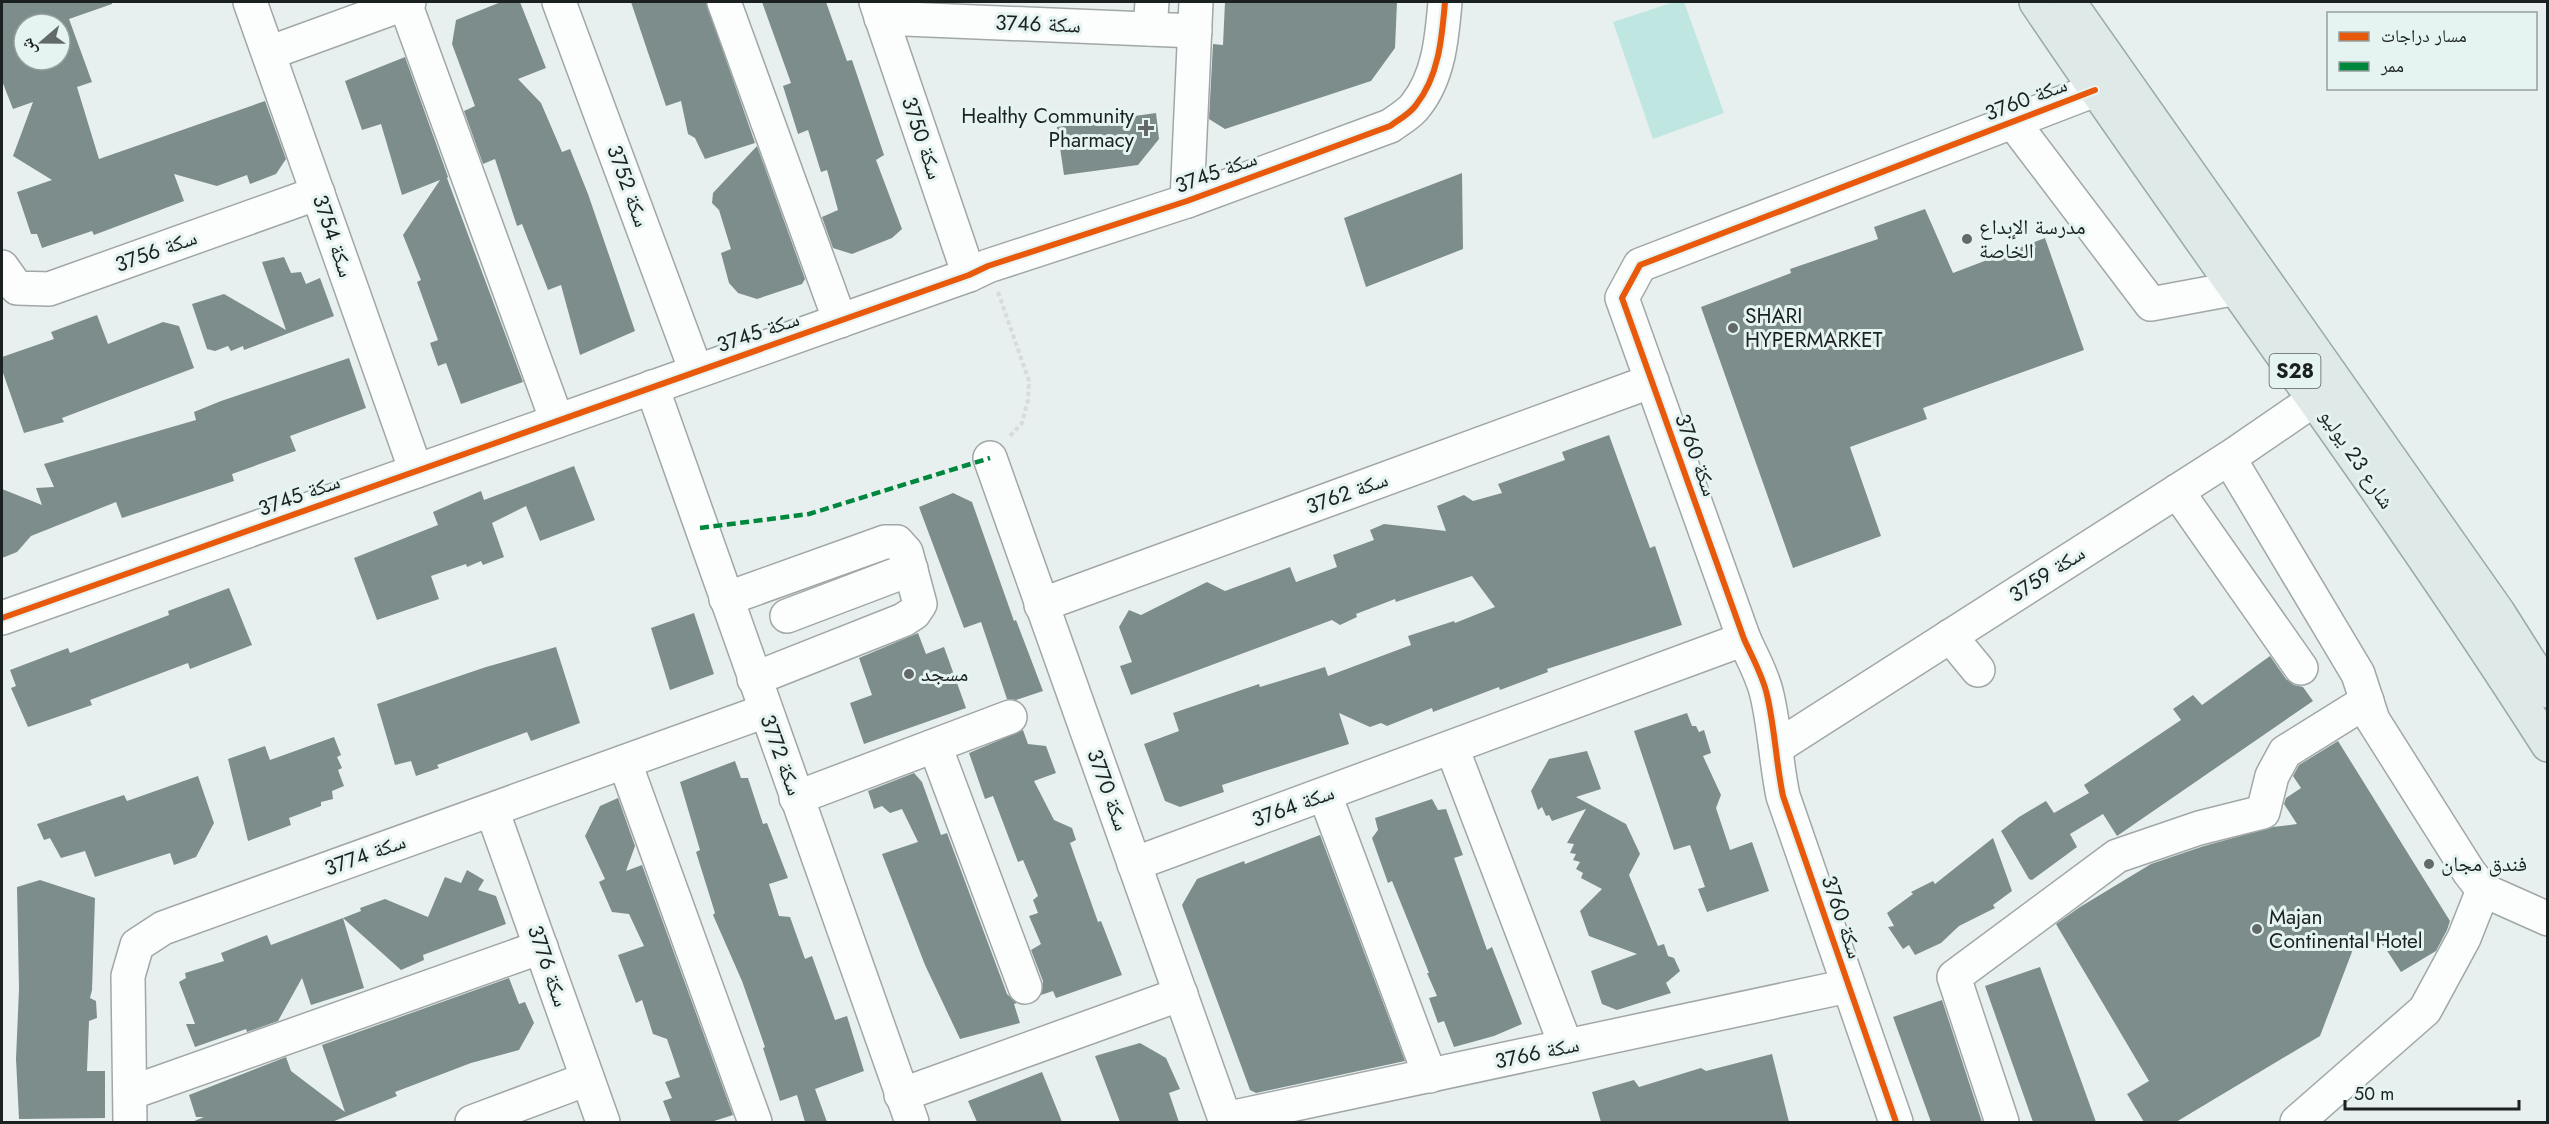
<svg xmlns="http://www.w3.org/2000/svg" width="2549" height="1124" viewBox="0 0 2549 1124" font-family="Jost,'Noto Naskh Arabic',sans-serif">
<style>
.green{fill:#c0e6e1}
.building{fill:#7c8d8b;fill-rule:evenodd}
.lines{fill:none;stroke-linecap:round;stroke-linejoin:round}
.minor-casing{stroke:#a1a7a6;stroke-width:36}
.major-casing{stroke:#97aba9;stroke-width:36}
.path{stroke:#d8dbda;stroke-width:4;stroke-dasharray:4.5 3;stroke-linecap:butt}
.minor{stroke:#fcfdfd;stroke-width:33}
.major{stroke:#dfe9e8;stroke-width:33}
.quiet{stroke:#00873e;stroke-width:4.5;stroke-dasharray:9 4.5;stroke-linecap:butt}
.cycleway-casing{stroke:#e5f4f1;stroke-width:10}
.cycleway{stroke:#e8590c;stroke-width:6}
.poi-dot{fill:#636968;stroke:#e5f4f1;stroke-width:2}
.labels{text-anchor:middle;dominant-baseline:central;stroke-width:6;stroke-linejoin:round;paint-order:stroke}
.shield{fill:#e5f4f1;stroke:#58605f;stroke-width:1.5}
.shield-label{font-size:20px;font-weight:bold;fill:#1b2020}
.street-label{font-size:21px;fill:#1b2020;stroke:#e5f4f1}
.poi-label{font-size:21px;fill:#1b2020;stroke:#e5f4f1;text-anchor:start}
</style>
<rect width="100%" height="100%" fill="#e8f0ef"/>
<polygon class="green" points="1674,2 1684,2 1724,113 1653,139 1613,22"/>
<g class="building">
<path d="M2 2H112V4L69 19 92 82 77 87 99 159 265 101 286 159 276 174 250 184 247 175 217 186 174 174 184 201 94 235 92 231 42 248 37 234H31L17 192 52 180 13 156 33 102 13 109 2 81ZM24 24H60V60H24Z"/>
<polygon points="501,2 520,2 546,68 518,79 541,103 562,152 570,149 588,194 635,331 580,355 561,285 548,290 522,224 517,226 495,159 483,164 464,111 475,106 452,44 456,20"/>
<polygon points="631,2 706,2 755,143 705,159 695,138 688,134 681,101 666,106"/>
<polygon points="762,2 826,2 847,61 852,60 884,155 876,160 902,229 892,238 852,254 833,248 822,217 838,210 827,170 821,172 808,130 798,134 783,86 791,83"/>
<polygon points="1225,2 1397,2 1395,48 1371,81 1225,129 1209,119 1213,44 1223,45"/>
<polygon points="405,57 448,177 447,178 523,382 461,404 446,363 438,366 430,343 438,340 417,282 421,280 403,235 440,180 402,195 381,124 362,130 345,81"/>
<polygon points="1156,113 1159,139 1138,165 1064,175 1057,127"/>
<polygon points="757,146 805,279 802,284 757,299 738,293 729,283 721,253 731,249 719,210 712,203 713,193"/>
<polygon points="1462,173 1463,249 1366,287 1344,218"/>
<polygon points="1925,209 1953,273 2045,238 2084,350 1923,408 1927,419 1850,447 1881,536 1793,568 1701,307 1791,273 1790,269 1878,239 1874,227"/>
<polygon points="284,257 291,273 301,272 306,284 320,278 334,316 244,350 243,346 231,351 228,346 215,351 207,349 192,304 224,294 286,330 262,262"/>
<polygon points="97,315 108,344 163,322 179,326 194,368 62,418 64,422 24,433 2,370 2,357 54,339 51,332"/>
<polygon points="349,358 366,408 290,436 296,451 232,474 234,481 122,518 116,502 31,536 17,552 2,558 2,489 42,505 36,488 54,487 44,464 196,420 194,412 221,401"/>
<polygon points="1609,435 1650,548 1655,546 1682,625 1547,669 1548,672 1500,690 1499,687 1433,712 1432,708 1387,726 1381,723 1370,727 1339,713 1349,744 1222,785 1224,792 1180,807 1165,801 1144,744 1179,731 1173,713 1259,684 1260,687 1325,667 1328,676 1411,645 1408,636 1454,621 1455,623 1495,607 1472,576 1396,602 1395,599 1356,614 1357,617 1340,625 1332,620 1131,695 1120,666 1132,662 1119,627 1129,610 1141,615 1207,582 1225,591 1290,567 1296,582 1337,567 1333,555 1374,540 1370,530 1384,524 1446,531 1437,506 1464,495 1473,501 1502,493 1498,484 1565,460 1562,452"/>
<polygon points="574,466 595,520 540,541 526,506 492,523 504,557 483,565 481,561 467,567 466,564 431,576 439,599 377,620 354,558 438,525 433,512 481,491 484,500"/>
<polygon points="953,493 972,502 1014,621 1016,620 1043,691 1016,700 1007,699 981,622 964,628 919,507"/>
<polygon points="229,588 252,645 190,669 188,663 90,700 92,705 28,727 11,688 16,686 10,670 68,648 70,653 169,615 168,611"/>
<polygon points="694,613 714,674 670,690 651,628"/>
<polygon points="918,633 926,654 944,647 966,708 864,744 850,703 872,695 859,658"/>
<polygon points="556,647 580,723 531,741 527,732 437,765 439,768 416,776 411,761 395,765 377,704 486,667"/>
<polygon points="2270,656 2286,679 2294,685 2303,687 2313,701 2117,836 2103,814 2070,834 2077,847 2032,880 2029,879 2001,831 2019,817 2046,801 2054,813 2089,793 2084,785 2181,720 2173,709 2193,695 2202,705"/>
<polygon points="1687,713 1692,726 1696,726 1699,732 1704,730 1711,753 1703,756 1721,795 1716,808 1730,850 1752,842 1769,891 1707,912 1698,889 1705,887 1690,845 1674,850 1634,731"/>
<polygon points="1023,730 1028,744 1046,746 1056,773 1034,781 1054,820 1072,828 1076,840 1070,843 1098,922 1101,921 1122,975 1056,998 1053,991 1041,995 1043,981 1031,950 1041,944 1029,916 1038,913 1033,900 1038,896 1023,860 1018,862 993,796 985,799 969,753"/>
<polygon points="334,737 341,755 337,757 342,768 338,770 344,786 332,791 333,799 321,802 321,806 289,818 291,825 248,841 228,759 265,746 270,760"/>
<polygon points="2338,741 2450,921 2447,930 2436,951 2401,972 2384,946 2358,936 2320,1036 2176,1122 2144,1122 2127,1094 2149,1081 2056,924 2080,907 2151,864 2204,846 2273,827 2297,824 2284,804 2286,798 2301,788 2293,776 2299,765"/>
<polygon points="1587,751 1601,789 1576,797 1626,824 1640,854 1629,875 1658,946 1664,944 1668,956 1674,958 1680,971 1666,983 1671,993 1617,1010 1602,1004 1591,971 1637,954 1589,936 1580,911 1602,889 1581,878 1583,873 1576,869 1580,862 1573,860 1576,854 1570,853 1574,844 1567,843 1586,809 1552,821 1549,815 1546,816 1542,807 1538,810 1531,791 1549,759"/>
<polygon points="735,761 741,778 748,778 763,824 767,823 788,878 769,884 779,916 790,917 805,959 812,956 835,1020 847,1016 864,1071 815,1089 827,1122 805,1122 797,1095 780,1101 763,1048 765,1047 742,981 713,915 715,913 696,852 700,850 680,782"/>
<polygon points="914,773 922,782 941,835 947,833 1007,994 1017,1003 1014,1004 1020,1023 960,1039 925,965 882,854 918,842 902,809 890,813 882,806 874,809 868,791"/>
<polygon points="198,776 214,823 196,857 174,865 170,853 95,877 85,851 61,858 50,838 44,840 37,824 124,795 127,801"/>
<polygon points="618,798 635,846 626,871 642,865 733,1115 711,1122 671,1122 663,1101 672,1098 665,1082 680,1077 667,1039 653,1034 642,1000 636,1003 618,955 644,946 629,914 612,912 599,882 605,879 585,836 600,806"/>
<polygon points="1432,799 1438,810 1446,809 1463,855 1454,858 1487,950 1492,947 1522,1024 1494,1036 1454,1047 1444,1021 1438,1023 1429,998 1437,996 1427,973 1429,973 1392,881 1388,883 1372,838 1378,830 1375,818"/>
<polygon points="1320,835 1405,1061 1256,1093 1250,1090 1182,905 1197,879 1244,861 1245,864"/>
<polygon points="1993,838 2012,891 1993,905 1995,908 1959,926 1941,943 1915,955 1909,945 1903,949 1888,927 1894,926 1887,913 1913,894 1911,892 1933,881 1935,884"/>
<polygon points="467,870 484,880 478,890 496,896 506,924 423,955 424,960 401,970 343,918 361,911 360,908 385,899 428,917 445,877 461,883"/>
<polygon points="40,880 95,898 92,990 90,998 96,1001 97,1018 89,1021 87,1071 105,1071 105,1118 19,1119 16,1059 19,989 17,887"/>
<polygon points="343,918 364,988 311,1005 302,978 278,1021 247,1032 246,1029 195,1047 186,1024 195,1024 179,982 186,978 185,973 224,961 221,953 267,935 271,945"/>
<polygon points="2040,967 2096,1122 2033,1122 1985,986"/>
<polygon points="509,978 519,1004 525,1002 534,1023 519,1050 471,1063 395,1092 397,1096 332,1122 192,1122 204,1117 196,1117 189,1095 286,1057 291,1071 345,1112 322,1045"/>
<polygon points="1942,1000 1982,1122 1931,1122 1893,1017"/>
<polygon points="1140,1043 1166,1058 1180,1089 1169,1093 1179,1122 1120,1122 1095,1056"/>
<polygon points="1772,1054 1789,1122 1601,1122 1592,1092 1634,1080 1639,1087 1701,1068 1706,1071"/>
<polygon points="1042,1072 1062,1122 977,1122 968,1101"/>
</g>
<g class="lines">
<g class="minor-casing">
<g id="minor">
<polyline points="250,2 416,471"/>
<polyline points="559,2 696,371"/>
<polyline points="724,2 840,321"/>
<polyline points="876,2 969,275"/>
<polyline points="405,3 557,421"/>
<polyline points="881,18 1195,31"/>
<polyline points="1150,29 1152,2"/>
<polyline points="269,53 409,2"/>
<polyline points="2013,122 2151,304 2237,288"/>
<polyline points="1187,201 1196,2"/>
<polyline points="2,267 17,288 49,289 318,193"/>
<polyline points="652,387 912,1122"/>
<polyline points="990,458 1226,1122"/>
<polyline points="2229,458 2358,674 2373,720 2469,872 2483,890 2548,919"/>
<polyline points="2177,491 2301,668"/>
<polyline points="726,599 885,542 897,542 906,552 920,604 914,613 903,620 754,679"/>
<polyline points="1041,605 1652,381"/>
<polyline points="787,616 911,569"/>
<path d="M2 618 969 275 988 266 1187 201 1390 126C1398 120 1410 114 1416 105 1439 76 1442 37 1445 2"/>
<polyline points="1950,636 1978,670"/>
<polyline points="935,746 1025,987"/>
<polyline points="1777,747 2229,458 2315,399"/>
<polyline points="1452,748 1566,1046"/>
<polyline points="625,763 755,1122"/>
<polyline points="1325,795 1430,1076"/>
<polyline points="796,798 1010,717"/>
<polyline points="492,810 603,1122"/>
<polyline points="1134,864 1744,639"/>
<polyline points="130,1093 541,947"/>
<polyline points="901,1095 1181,994"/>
<polyline points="1225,1119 1848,986"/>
<polyline points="130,1122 128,976 137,945 163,928 765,711"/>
<polyline points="472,1122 587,1079"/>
<path d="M1896 1122 1783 796C1776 763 1775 729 1767 695 1763 676 1752 657 1744 639L1622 298 1640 265 2095 90"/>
<polyline points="2002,1122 1954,977 2117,856 2199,828 2263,812 2272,776 2285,752 2367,701"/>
<polyline points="2297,1122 2425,1010 2464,938 2483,890"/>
</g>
</g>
<g class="major-casing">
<g id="major">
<path d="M2036 2C2204 251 2386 491 2548 745"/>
<polyline points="2069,2 2498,612 2548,691"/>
</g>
</g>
<polyline class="path" points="998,292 1029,381 1028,400 1022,423 1008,438"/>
<use href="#minor" class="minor"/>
<use href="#major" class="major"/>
<polyline class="quiet" points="700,528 809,514 990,458"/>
<g class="cycleway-casing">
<g id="cycleway">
<path d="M2 618 969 275 988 266 1187 201 1390 126C1398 120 1410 114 1416 105 1439 76 1442 37 1445 2"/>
<path d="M1896 1122 1783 796C1776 763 1775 729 1767 695 1763 676 1752 657 1744 639L1622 298 1640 265 2095 90"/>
</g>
</g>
<use href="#cycleway" class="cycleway"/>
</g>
<g class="poi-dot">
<path d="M1143 119h6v6h6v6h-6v6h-6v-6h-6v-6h6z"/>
<circle cx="1967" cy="239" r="6"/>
<circle cx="1733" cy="328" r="6"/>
<circle cx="909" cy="674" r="6"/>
<circle cx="2429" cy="864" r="6"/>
<circle cx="2257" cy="929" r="6"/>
</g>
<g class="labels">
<rect class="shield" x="2269.5" y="354" width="51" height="34" rx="4.5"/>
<g class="shield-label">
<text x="2295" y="371">S28</text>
</g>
<g class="street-label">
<text transform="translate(1038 24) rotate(2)">سكة 3746</text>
<text transform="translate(2026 99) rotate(-21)">سكة 3760</text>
<text transform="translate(922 138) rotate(71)">سكة 3750</text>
<text transform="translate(1216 172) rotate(-20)">سكة 3745</text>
<text transform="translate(628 186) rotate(70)">سكة 3752</text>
<text transform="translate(333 236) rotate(71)">سكة 3754</text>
<text transform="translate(156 251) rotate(-20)">سكة 3756</text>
<text transform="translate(758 332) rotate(-19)">سكة 3745</text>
<text transform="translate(1696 455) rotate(70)">سكة 3760</text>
<text transform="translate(2357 459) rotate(56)">شارع 23 يوليو</text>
<text transform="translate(1347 493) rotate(-20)">سكة 3762</text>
<text transform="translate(299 495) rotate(-20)">سكة 3745</text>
<text transform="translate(2047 574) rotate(-33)">سكة 3759</text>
<text transform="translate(781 755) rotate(70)">سكة 3772</text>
<text transform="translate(1108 790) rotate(70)">سكة 3770</text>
<text transform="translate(1293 806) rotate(-20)">سكة 3764</text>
<text transform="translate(365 855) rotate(-20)">سكة 3774</text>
<text transform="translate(1842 917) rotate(71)">سكة 3760</text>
<text transform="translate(548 966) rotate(71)">سكة 3776</text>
<text transform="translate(1537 1053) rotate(-12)">سكة 3766</text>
</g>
<g class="poi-label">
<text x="1134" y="116" text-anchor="end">Healthy Community<tspan x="1134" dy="24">Pharmacy</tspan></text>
<text x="1979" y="227">مدرسة الإبداع<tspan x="1979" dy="24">الخاصة</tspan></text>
<text x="1745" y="316">SHARI<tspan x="1745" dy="24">HYPERMARKET</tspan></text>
<text x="921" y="674">مسجد</text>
<text x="2441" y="864">فندق مجان</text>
<text x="2269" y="917">Majan<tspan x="2269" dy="24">Continental Hotel</tspan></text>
</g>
</g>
<rect width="2549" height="1124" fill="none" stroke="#1b2020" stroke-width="6"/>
<rect x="2327" y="12" width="210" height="78" fill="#e5f4f1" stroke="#949f9d" stroke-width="1.5"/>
<rect x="2339" y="32" width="30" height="9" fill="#e8590c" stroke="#949f9d" stroke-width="1.5"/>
<text x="2381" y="42" font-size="18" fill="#1b2020">مسار دراجات</text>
<rect x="2339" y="62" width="30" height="9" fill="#00873e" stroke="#949f9d" stroke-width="1.5"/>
<text x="2381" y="72" font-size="18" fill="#1b2020">ممر</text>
<g transform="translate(42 42) rotate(250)"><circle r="28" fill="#e5f4f1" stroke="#949f9d" stroke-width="1.5"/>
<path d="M0-4.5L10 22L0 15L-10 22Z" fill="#636968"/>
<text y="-9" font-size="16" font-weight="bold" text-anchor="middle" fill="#1b2020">ش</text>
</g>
<path d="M2345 1100v9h174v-9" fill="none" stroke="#1b2020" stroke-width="3"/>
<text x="2354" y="1100" font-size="18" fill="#1b2020" stroke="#e5f4f1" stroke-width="4.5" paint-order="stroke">50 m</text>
</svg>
